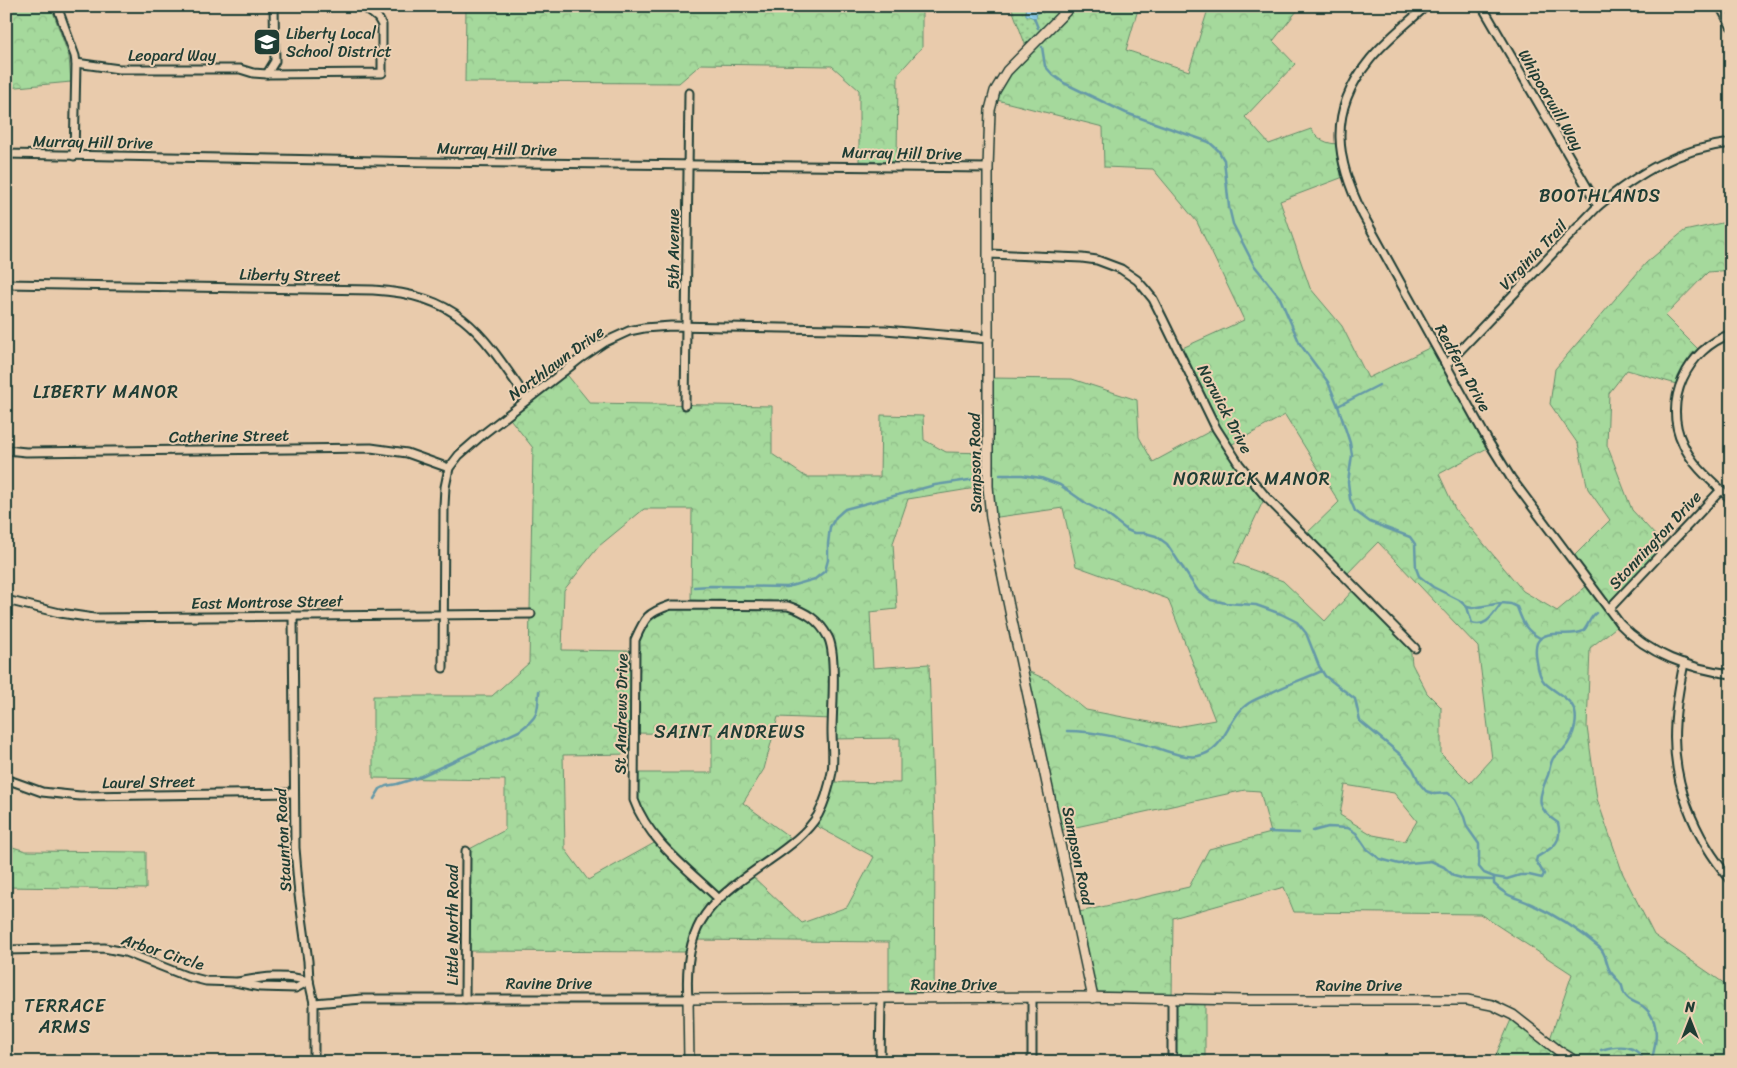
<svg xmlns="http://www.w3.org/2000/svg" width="1737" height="1068" viewBox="0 0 1737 1068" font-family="Sriracha,sans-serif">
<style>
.grass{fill:url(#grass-dots);stroke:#628b68}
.forest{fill:url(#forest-crowns);stroke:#628b68;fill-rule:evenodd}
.water{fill:url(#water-ripples);stroke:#6599a8}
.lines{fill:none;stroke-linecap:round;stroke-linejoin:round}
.stream{stroke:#6599a8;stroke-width:2.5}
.minor-casing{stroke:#1f3d34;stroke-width:11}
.tertiary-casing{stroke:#1f3d34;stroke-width:12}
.minor{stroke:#ebd0b3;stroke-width:7}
.tertiary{stroke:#ebd0b3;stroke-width:9}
.labels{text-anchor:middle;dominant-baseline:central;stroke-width:4;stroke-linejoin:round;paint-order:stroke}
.poi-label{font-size:16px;fill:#1f3d34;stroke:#ebd0b3;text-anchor:start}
.street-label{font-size:16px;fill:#1f3d34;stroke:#ebd0b3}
.neighbourhood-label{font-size:18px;letter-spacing:1px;fill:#1f3d34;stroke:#ebd0b3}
</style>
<defs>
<pattern id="grass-dots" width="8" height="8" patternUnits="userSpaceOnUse" patternTransform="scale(1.25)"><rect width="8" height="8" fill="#a5d99c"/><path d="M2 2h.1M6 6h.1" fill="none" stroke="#8ebb87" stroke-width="1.8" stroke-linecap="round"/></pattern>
<pattern id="forest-crowns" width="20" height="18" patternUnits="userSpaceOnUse" patternTransform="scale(1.25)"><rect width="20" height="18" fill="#a5d99c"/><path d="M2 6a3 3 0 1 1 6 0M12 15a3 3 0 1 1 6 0" fill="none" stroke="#8ebb87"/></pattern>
<pattern id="water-ripples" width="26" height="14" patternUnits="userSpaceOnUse" patternTransform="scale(1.25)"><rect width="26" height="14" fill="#93d6f5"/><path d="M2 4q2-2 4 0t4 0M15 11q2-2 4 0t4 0" fill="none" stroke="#77afc7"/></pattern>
</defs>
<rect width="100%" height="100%" fill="#e9cbac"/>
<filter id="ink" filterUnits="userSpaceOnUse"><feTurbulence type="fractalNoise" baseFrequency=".02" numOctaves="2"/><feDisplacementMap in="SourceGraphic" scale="10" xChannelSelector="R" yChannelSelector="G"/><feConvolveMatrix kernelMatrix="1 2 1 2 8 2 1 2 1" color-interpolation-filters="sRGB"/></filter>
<g filter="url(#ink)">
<polygon class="grass" points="1011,6 1071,6 1027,49"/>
<g class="forest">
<polygon points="6,6 51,6 69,57 71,82 6,88"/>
<polygon points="466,6 922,6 922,47 898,74 897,162 859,161 859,90 832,66 701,64 679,83 465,82"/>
<path d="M1071 6H1139L1126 50 1189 71 1209 6H1301L1273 41 1295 64 1245 117 1269 144 1311 129C1319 140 1326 144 1340 144L1346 176 1280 201 1310 288 1342 326 1368 378 1435 345 1491 446 1439 474 1455 509 1523 591 1557 611 1589 584 1571 559 1610 520 1588 489 1578 444 1550 404 1555 369 1646 263 1684 231 1731 221V270L1708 272 1665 316 1701 352 1680 385 1627 370 1609 393 1607 445 1632 510 1667 548 1609 609 1620 624 1590 648 1587 727 1597 799 1623 874 1654 935 1731 988V1062H1493L1513 1015 1549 1042 1572 974 1480 914 1294 912 1284 887 1173 918 1172 999 1205 1000V1062H1172V1000L1093 998 1075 913 1189 887 1209 849 1271 833 1260 791 1245 790 1058 831 1023 669 1050 681 1086 710 1176 727 1215 720 1168 599 1076 566 1063 508 991 518 988 486 908 499 893 543 897 609 870 612 873 668 929 664 935 856 934 999H889V942L694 940 691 952 465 951 466 851 505 830V780L373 778V696H492L529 663 533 448 507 415 564 371 590 403 772 406V454L806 477H880L881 415 923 416 924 440 946 452 988 453 989 378 1072 379 1137 400 1139 437 1153 462 1216 428 1178 350 1244 320 1197 222 1153 169 1104 167 1103 127 993 99 1000 81ZM1285 415 1339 502 1304 536 1344 577 1378 542 1478 647 1492 759 1470 783 1441 754V707L1427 693 1412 664 1410 644 1355 588 1325 621 1283 581 1234 563 1265 497 1227 447ZM644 509H692L691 605C648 612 648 607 635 651L562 650 564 590 599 546ZM778 717 832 719V739L900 738V783L830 782 811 823 874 857 847 907 802 923 750 874 795 841 743 803 764 769ZM634 733 712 734V773H634L640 816 658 841 588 880 565 849 563 755 634 754ZM1345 785 1394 793 1417 821 1405 841 1373 835 1340 815Z"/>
<polygon points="6,845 26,851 146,852 146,889 6,887"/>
</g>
<polygon class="water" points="1025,6 1049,6 1037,13 1036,18 1034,18 1026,15"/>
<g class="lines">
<g class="stream">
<polyline points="1034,18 1038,28"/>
<path d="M1042 47 1045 66 1053 75 1064 83 1126 113 1209 142 1218 150 1224 160 1229 207 1233 224 1254 265 1280 298 1300 344 1328 382 1338 406 1350 443 1352 455 1348 482 1350 499 1355 511 1370 522 1410 537 1415 544 1416 568 1419 576 1433 587 1459 600 1467 607 1472 608 1502 603 1511 604 1517 607C1523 623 1525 630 1540 638"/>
<polyline points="1338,406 1379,385"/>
<path d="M1000 475H1022L1041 478 1060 485 1087 504 1105 513 1127 530 1134 533H1145L1156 536 1167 544 1198 591 1211 600 1226 603 1256 605 1281 614 1297 622 1306 633 1319 666 1325 676 1355 699 1360 721 1401 755 1413 769 1420 784 1426 791 1434 794 1448 793 1454 798 1464 817 1467 827 1479 844V867L1484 873 1494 877V884C1507 897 1516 897 1531 904 1555 915 1579 930 1599 947 1607 954 1605 962 1610 971 1613 976 1619 980 1622 986 1623 989 1623 993 1626 996 1630 1002 1640 1003 1645 1008 1661 1022 1656 1045 1651 1062"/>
<polyline points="694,587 711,586 787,587 815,579 825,571 828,560 828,544 830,527 836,517 845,509 935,485 976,479"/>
<path d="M1467 607 1472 623C1487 628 1493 614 1501 604"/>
<path d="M1067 731C1098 731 1127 740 1157 748 1169 752 1185 758 1198 756 1226 751 1227 717 1249 703 1254 700 1261 697 1266 695 1284 686 1303 679 1322 671"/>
<path d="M374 799 380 789 386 786 397 784 417 778 519 731C538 717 538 714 539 691"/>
<polyline points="1313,831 1328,827 1348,828 1356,833 1367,849 1380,859 1399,864 1431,861 1444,867 1454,876 1465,879 1494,880"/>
<polyline points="1269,832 1299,833"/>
<path d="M1494 877 1507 879 1520 875H1529L1542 878 1544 874 1536 861 1537 857C1552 848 1563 843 1558 823 1535 808 1538 799 1548 775 1550 769 1550 762 1554 757 1557 754 1560 752 1563 750 1569 743 1573 735 1575 726 1580 700 1560 697 1545 683 1540 678 1538 669 1537 662 1536 657 1535 649 1537 643 1544 627 1572 638 1583 631 1588 627 1589 618 1596 613"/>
<path d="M1601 1050C1618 1045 1637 1043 1644 1062"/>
</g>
<g class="minor-casing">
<g id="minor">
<polyline points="57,6 75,56 76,63 74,156"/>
<path d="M1426 6C1407 24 1384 41 1368 62 1327 113 1336 161 1363 215L1488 441 1511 478 1620 624C1648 654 1690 669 1731 674"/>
<polyline points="1482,6 1598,206"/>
<polyline points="1720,6 1731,26"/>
<polyline points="76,63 119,69 240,69 253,73 267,74 382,73 382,25 378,18 363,6"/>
<polyline points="267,74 275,61 274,6"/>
<polyline points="6,154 429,162 988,168"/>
<polyline points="989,254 1082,258 1097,260 1121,269 1137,280 1144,288 1153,299 1163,319 1216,428 1239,464 1266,497 1415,648"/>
<path d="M6 284 373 290C460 295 482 333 527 399"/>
<path d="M1731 334C1687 349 1662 402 1683 444 1693 467 1713 482 1731 499"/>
<path d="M1446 365 1598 206C1639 173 1677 149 1731 143"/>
<polyline points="685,405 689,93"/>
<polyline points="6,450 26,452 371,448 407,453 449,468"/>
<polyline points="6,600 60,613 94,618 531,614"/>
<polyline points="1609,609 1721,490"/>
<polyline points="293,616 295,848 299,895 308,961 309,981 314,1003 314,1062"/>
<path d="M1684 663C1680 683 1676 703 1675 724 1671 781 1694 837 1731 880"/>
<polyline points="443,668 444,506 445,487 449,468 459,455 482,435 581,358 605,342 629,331 644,328 671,326 885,330 989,339"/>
<polyline points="6,779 42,792 80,796 294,793"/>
<polyline points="6,950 104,948 125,952 186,976 206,981 235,982 260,987 296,988 309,981"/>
<path d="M238 982C262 977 285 974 309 981"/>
<polyline points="465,999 466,851"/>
<polyline points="1172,1000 1172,1062"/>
<path d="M314 1003 362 999H688C686 970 688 939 705 915 718 895 751 873 771 859 788 847 807 833 818 815 825 802 829 788 832 772 834 759 832 744 832 731 832 710 837 653 828 637 819 620 806 612 788 606L671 605C647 613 645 617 635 640L634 800C648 840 689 870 719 899"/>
<polyline points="880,1062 881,999"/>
<polyline points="1032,1062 1032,998"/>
</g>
</g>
<g class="tertiary-casing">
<g id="tertiary">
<polyline points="1071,6 1007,71 995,91 990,110 988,168 988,486 991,518 1012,621 1093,998"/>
<polyline points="689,1062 688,999 1080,997 1244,1000 1467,1000 1492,1005 1513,1015 1559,1051 1577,1062"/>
</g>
</g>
<use href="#minor" class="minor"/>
<use href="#tertiary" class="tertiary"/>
</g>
</g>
<defs>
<g id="school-square" transform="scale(1.4375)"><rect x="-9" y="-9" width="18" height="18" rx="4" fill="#1f3d34" stroke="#ebd0b3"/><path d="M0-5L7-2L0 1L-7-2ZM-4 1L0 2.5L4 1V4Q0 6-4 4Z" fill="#fff"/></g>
</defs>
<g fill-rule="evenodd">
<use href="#school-square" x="267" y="42"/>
</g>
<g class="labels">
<g class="poi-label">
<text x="286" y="33">Liberty Local<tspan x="286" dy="18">School District</tspan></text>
</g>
<g class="street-label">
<text x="172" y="55">Leopard Way</text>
<text transform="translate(1551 100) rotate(60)">Whipoorwill Way</text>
<text transform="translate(93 142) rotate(1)">Murray Hill Drive</text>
<text transform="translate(497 149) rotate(1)">Murray Hill Drive</text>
<text transform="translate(902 153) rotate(1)">Murray Hill Drive</text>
<text transform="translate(673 249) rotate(-90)">5th Avenue</text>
<text transform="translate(1533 255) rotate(-46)">Virginia Trail</text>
<text transform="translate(290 275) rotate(1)">Liberty Street</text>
<text transform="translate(556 363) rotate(-36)">Northlawn Drive</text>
<text transform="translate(1463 368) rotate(61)">Redfern Drive</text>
<text transform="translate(1225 409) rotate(62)">Norwick Drive</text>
<text transform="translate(229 436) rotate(-1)">Catherine Street</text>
<text transform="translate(975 463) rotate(-91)">Sampson Road</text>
<text transform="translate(1655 540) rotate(-47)">Stonnington Drive</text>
<text transform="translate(267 602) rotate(-1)">East Montrose Street</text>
<text transform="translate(621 714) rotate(-89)">St Andrews Drive</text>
<text transform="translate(149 782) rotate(-1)">Laurel Street</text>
<text transform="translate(283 840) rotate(-93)">Staunton Road</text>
<text transform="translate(1078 856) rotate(78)">Sampson Road</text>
<text transform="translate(452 925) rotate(-90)">Little North Road</text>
<text transform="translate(163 952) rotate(18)">Arbor Circle</text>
<text x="549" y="983">Ravine Drive</text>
<text x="954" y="984">Ravine Drive</text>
<text x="1359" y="985">Ravine Drive</text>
</g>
<g class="neighbourhood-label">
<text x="1600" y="196">BOOTHLANDS</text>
<text x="106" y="392">LIBERTY MANOR</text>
<text x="1252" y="479">NORWICK MANOR</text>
<text x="730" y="732">SAINT ANDREWS</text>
<text x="65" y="1006">TERRACE<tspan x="65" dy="21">ARMS</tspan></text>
</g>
</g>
<rect width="1737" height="1068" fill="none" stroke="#ebd0b3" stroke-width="25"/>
<rect x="12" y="12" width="1712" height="1043" fill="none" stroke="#1f3d34" stroke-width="2" filter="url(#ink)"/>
<g transform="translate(1690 1020)" stroke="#ebd0b3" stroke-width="4" paint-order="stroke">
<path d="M0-4L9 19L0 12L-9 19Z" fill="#1f3d34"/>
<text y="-8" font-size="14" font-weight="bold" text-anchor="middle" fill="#1f3d34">N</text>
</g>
</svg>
